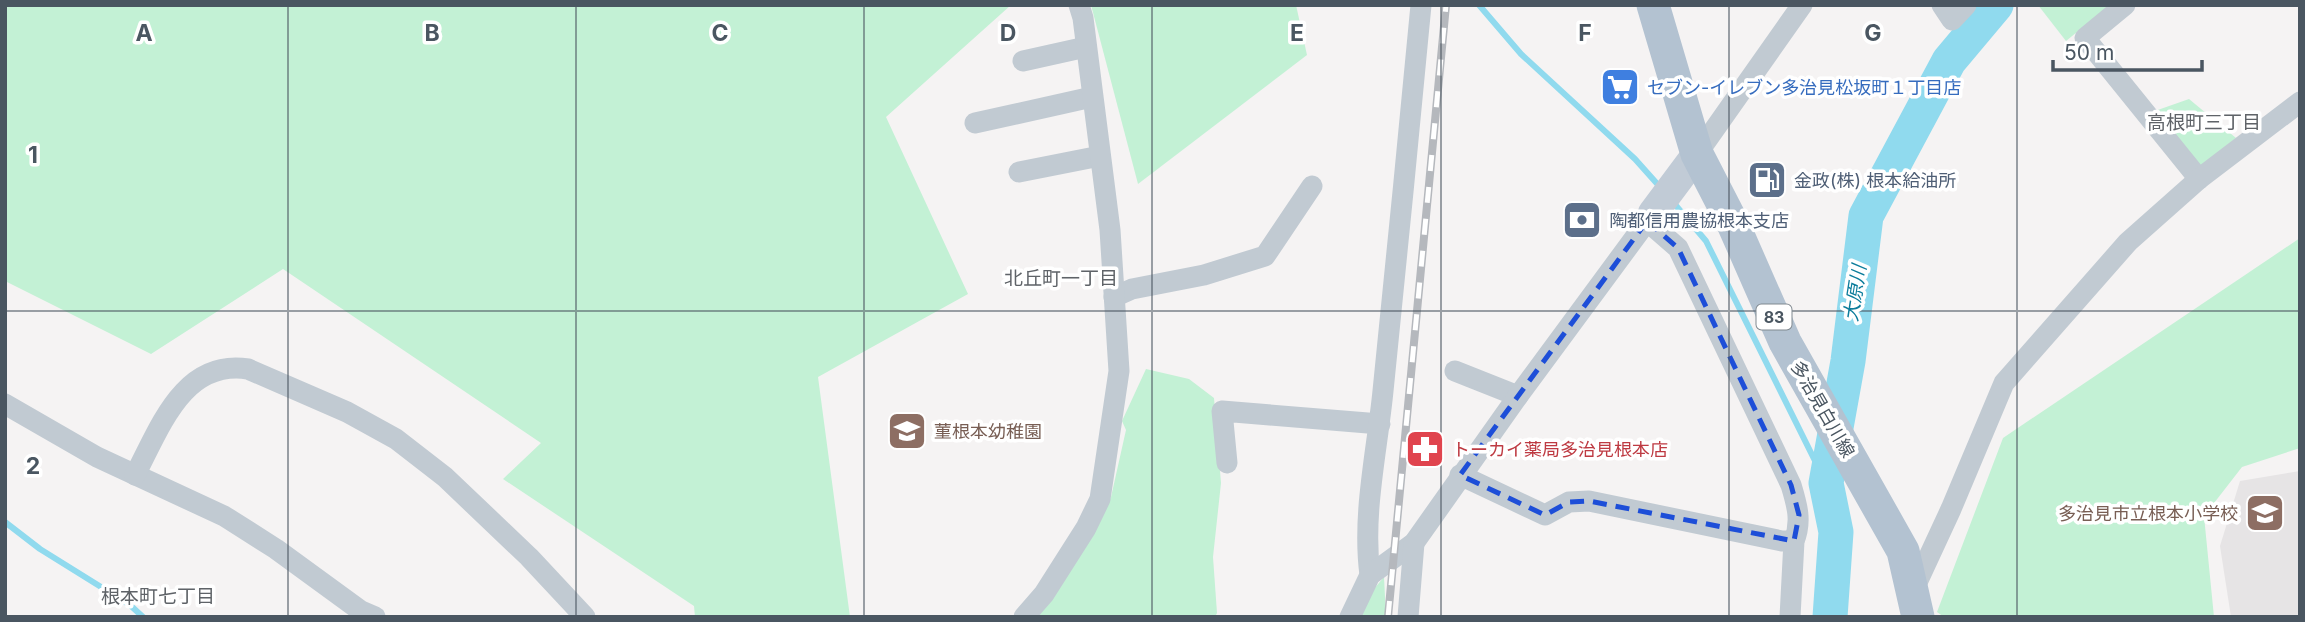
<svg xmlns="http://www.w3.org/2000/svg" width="2305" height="622" viewBox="0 0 2305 622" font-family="Inter,'Noto Sans JP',sans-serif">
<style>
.education{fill:#e6e4e5}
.green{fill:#c3f1d5}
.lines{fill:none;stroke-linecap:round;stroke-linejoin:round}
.stream{stroke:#90daee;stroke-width:6}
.river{stroke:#90daee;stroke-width:35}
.street{stroke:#c1cad2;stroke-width:21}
.secondary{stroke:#c1cbd6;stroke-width:30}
.primary{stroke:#b3c2d1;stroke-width:33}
.rail-casing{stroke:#b5b8bd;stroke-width:8}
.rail{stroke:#fff;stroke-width:5;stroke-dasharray:16;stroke-linecap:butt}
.marked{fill:none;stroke:#1d4ed8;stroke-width:5;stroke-dasharray:14 9;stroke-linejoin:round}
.grid{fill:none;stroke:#4a5661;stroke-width:2;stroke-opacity:0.55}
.labels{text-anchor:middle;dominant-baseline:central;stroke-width:7;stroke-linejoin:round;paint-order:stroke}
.shield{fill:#fff;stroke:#808990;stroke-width:2}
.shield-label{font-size:16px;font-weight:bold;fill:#4a5661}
.shop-label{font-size:18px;fill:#366cbe;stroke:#fff;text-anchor:start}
.service-label{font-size:18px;fill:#4e5e75;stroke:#fff;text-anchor:start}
.street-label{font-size:18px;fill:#4a5661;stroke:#fff}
.education-label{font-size:18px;fill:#785e54;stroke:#fff;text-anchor:start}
.health-label{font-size:18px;fill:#be3a42;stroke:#fff;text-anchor:start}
.neighbourhood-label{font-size:19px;fill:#5f6368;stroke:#fff}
.water-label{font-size:19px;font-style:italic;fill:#0c7c9b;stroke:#fff}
.grid-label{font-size:23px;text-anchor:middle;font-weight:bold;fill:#4a5661;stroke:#fff;stroke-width:7;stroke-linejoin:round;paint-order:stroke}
</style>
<rect width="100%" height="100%" fill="#f5f3f3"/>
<polygon class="education" points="2300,471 2300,617 2231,617 2220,546 2240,481"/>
<g class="green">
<polygon points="5,5 1011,5 886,117 968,294 818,377 850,617 695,617 694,606 503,479 541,443 283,269 151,354 5,281"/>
<polygon points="1091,5 1296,5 1307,55 1138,184"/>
<polygon points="2038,5 2110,5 2066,41"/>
<polygon points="2189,99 2236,138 2198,169 2152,112"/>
<polygon points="2300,238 2300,448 2242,467 2204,516 2214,617 1944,617 1937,612 2003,438"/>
<polygon points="1146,369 1189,379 1214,398 1221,483 1213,557 1217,613 1215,617 1038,617 1095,531 1111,497 1126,430 1122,421"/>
<polygon points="1384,577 1386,617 1356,617 1368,596"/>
</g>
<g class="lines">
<g class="stream">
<polyline points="1479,5 1521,54 1635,159 1660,187"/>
<polyline points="1672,201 1706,241 1826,483"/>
<polyline points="5,522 40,549 130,605 143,617"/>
</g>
<polyline class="river" points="1830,617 1836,532 1826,483 1848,361 1866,216 1949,61 1996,5"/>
<g class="street">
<polyline points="1942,5 1952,20 1966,5"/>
<polyline points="2125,5 2085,38 2199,179"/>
<polyline points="1023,61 1086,47"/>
<polyline points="975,123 1092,97"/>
<polyline points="1697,154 1802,5"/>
<polyline points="1019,172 1100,156"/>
<path d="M1647 221 1678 248 1791 485C1797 505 1802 521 1794 541L1790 617"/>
<polyline points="1114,297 1132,289 1204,275 1265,256 1312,186"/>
<polyline points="1455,371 1518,396"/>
<polyline points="5,404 97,457 224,516 276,549 361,611 375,617"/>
<polyline points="1227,463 1222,411 1380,424"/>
<path d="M135 475C160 428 183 359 248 369L347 412 396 439 445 477 529 557 585 617"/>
<polyline points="1460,475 1545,515 1569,502 1589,501 1782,541 1794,541"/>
<path d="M1370 575C1362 514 1377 452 1383 391 1396 262 1409 134 1421 5"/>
<polyline points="1913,591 1951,509 2004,383 2128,242 2199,179 2300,102"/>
<polyline points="1024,617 1044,594 1086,528 1100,499 1119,371 1110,230 1083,18 1079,5"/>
<polyline points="1350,617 1370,575 1414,543 1518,396 1653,213"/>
<polyline points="1408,617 1414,543"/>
</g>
<polyline class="secondary" points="1653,213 1697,154"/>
<polyline class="primary" points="1653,5 1697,154 1734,226 1785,342 1903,551 1918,617"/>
<g class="rail-casing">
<polyline id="rail" points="1388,617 1446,5"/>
</g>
<use href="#rail" class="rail"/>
</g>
<path class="marked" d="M1647 221 1678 248 1791 485 1799 515 1794 541 1589 501 1569 502 1545 515 1460 475Z"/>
<path class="grid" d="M288 5V617M576 5V617M864 5V617M1152 5V617M1441 5V617M1729 5V617M2017 5V617M5 311H2300"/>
<defs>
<g id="supermarket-square" transform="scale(2.0125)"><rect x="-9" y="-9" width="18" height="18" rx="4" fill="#3f7fe0" stroke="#fff"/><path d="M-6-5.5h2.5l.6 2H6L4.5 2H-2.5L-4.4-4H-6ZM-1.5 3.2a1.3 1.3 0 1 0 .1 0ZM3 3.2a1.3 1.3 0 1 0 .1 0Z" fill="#fff"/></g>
<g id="fuel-square" transform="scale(2.0125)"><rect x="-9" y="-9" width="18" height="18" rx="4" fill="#5c6f8a" stroke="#fff"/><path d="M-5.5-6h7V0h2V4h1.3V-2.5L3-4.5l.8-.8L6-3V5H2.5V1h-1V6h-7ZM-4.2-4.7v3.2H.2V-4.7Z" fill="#fff"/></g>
<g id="bank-square" transform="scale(2.0125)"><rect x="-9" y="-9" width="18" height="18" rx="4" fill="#5c6f8a" stroke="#fff"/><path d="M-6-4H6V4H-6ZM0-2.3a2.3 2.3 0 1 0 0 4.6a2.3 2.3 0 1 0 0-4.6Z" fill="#fff"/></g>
<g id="school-square" transform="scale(2.0125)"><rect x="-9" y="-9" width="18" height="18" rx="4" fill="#8d6e63" stroke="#fff"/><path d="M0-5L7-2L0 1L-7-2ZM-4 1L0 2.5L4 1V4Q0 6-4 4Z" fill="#fff"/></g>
<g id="pharmacy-square" transform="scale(2.0125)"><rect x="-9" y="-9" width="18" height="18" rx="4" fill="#e0444e" stroke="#fff"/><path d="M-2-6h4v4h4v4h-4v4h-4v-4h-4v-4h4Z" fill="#fff"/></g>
</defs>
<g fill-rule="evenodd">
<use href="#supermarket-square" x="1620" y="87"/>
<use href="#fuel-square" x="1767" y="180"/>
<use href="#bank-square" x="1582" y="220"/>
<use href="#school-square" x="907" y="431"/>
<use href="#pharmacy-square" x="1425" y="449"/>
<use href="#school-square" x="2265" y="513"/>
</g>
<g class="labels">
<rect class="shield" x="1756.5" y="304.5" width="35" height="25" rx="5"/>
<g class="shield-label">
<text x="1774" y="317">83</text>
</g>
<g class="shop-label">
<text x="1647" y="87">セブン-イレブン多治見松坂町１丁目店</text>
</g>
<g class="service-label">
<text x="1794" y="180">金政(株) 根本給油所</text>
<text x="1609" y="220">陶都信用農協根本支店</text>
</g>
<g class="street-label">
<text transform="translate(1823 409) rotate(60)">多治見白川線</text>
</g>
<g class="education-label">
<text x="934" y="431">菫根本幼稚園</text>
<text x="2238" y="513" text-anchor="end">多治見市立根本小学校</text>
</g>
<g class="health-label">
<text x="1452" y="449">トーカイ薬局多治見根本店</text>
</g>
<g class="neighbourhood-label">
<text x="2204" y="122">高根町三丁目</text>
<text x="1061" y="278">北丘町一丁目</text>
<text x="158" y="596">根本町七丁目</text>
</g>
<g class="water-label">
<text transform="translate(1855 293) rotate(-81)">大原川</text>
</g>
</g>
<g class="grid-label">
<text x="144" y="41">A</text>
<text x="432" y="41">B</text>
<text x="720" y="41">C</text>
<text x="1008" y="41">D</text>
<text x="1297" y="41">E</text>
<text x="1585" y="41">F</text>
<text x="1873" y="41">G</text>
<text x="33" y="163">1</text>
<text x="33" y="474">2</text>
</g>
<rect width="2305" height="622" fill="none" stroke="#4a5661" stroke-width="14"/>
<path d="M2053 60v10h149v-10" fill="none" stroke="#4a5661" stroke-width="3.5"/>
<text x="2064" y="60" font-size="21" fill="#4a5661" stroke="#ffffff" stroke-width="5" paint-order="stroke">50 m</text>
</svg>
